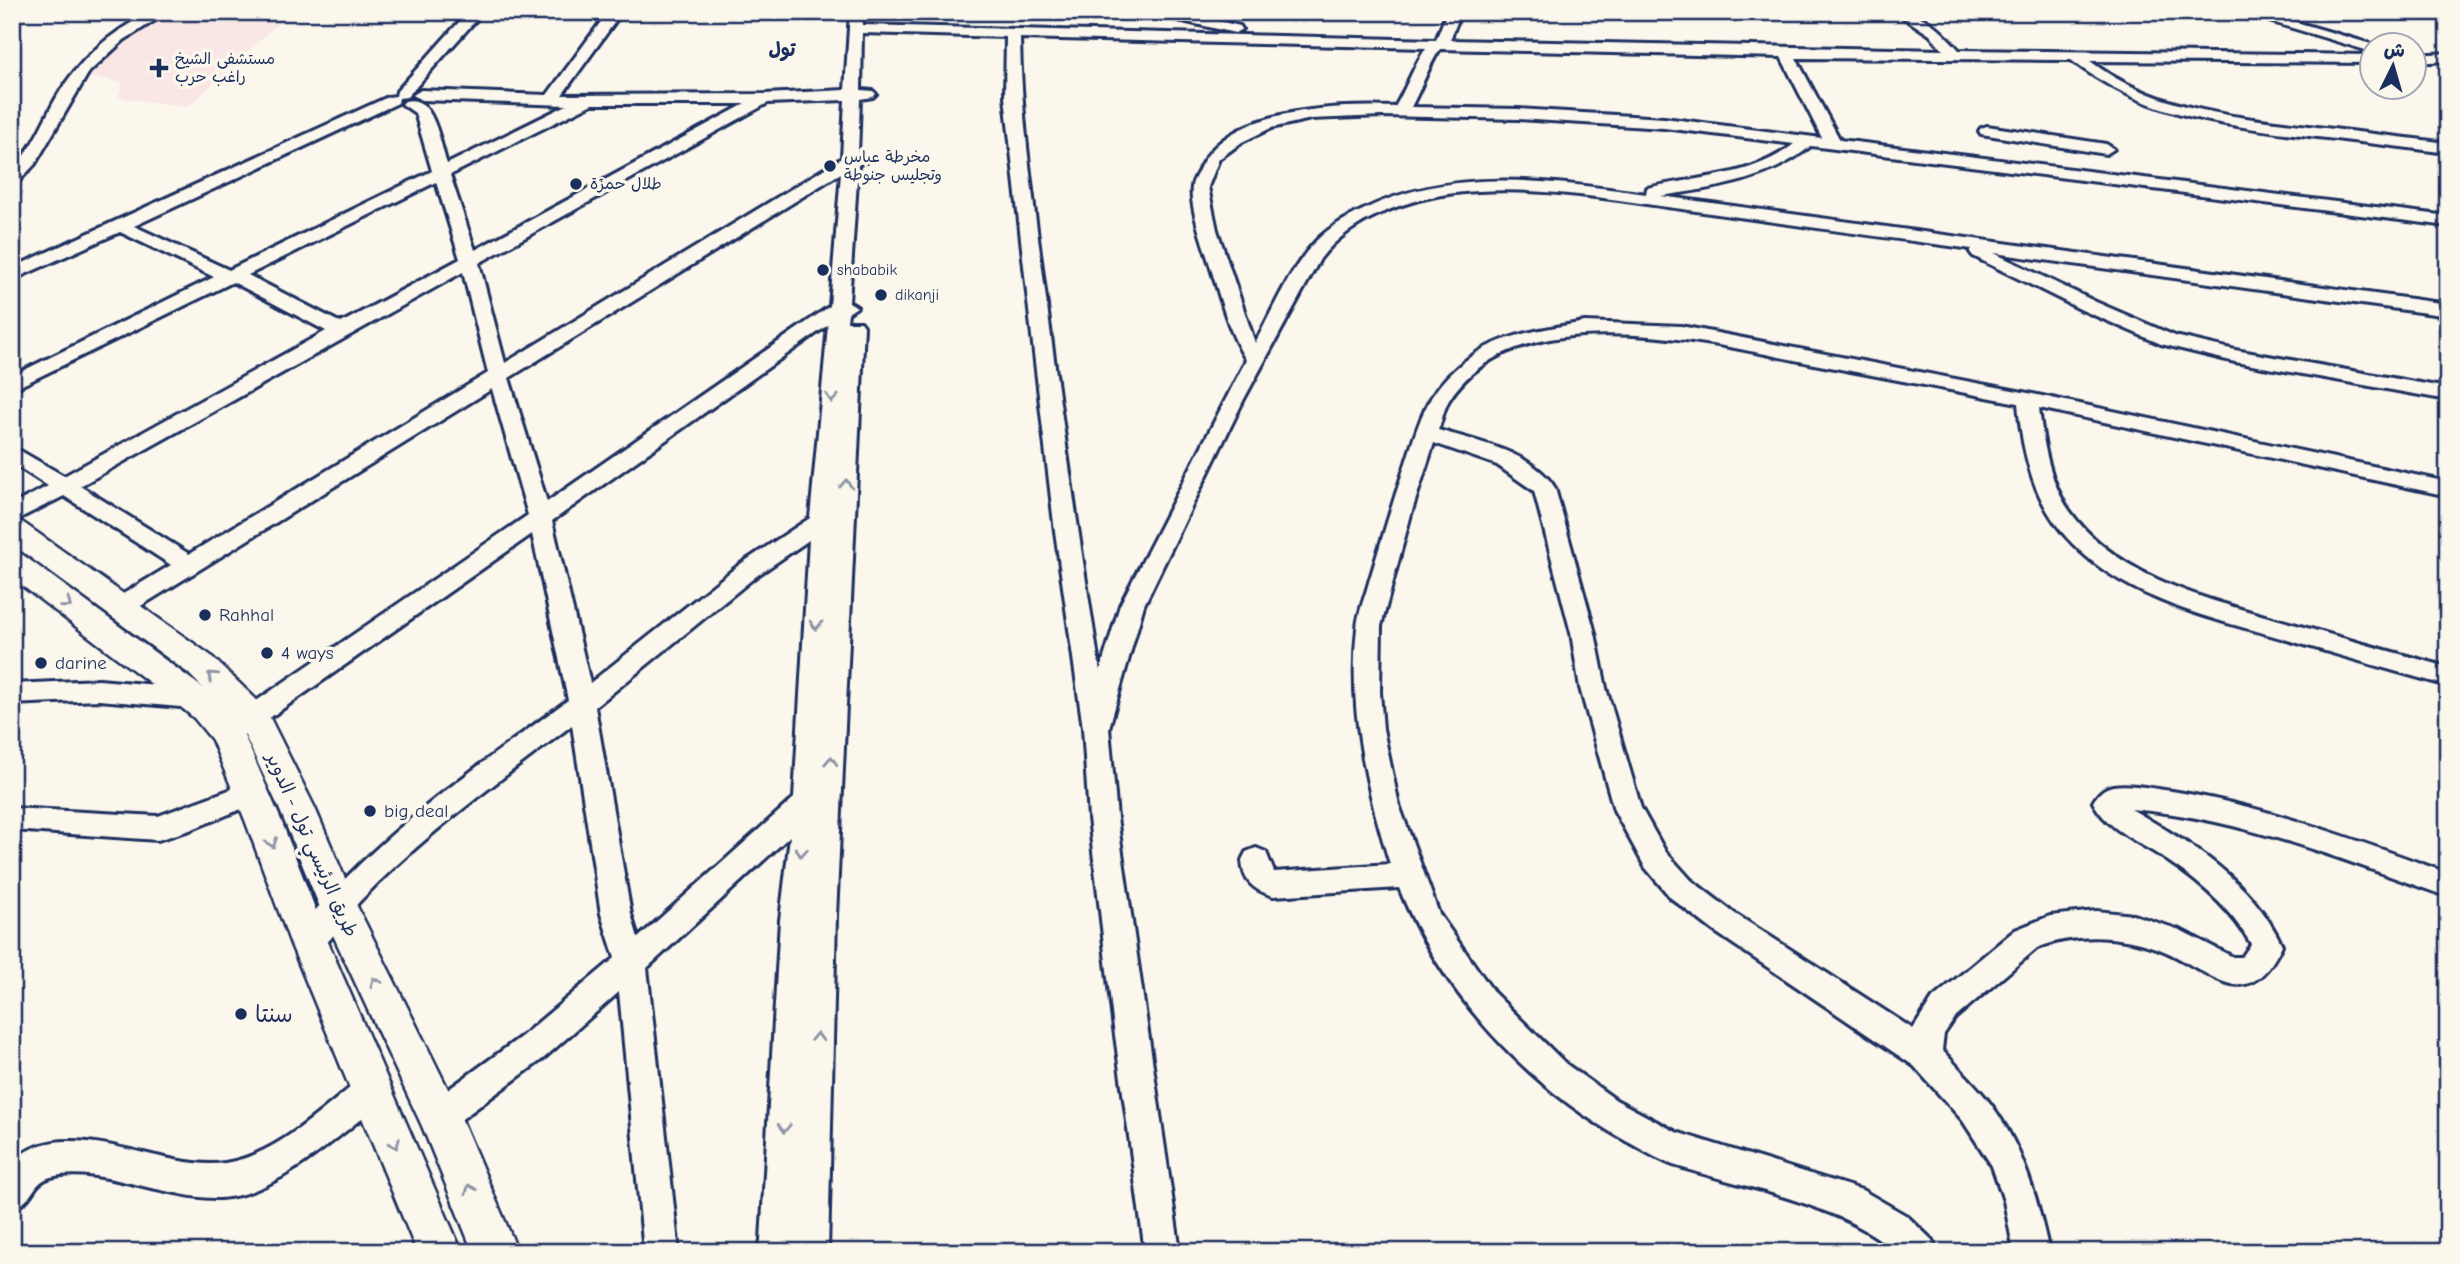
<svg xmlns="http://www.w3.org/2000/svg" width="2460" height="1264" viewBox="0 0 2460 1264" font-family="'Comic Neue','Playpen Sans Arabic',sans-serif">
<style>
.built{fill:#fae6e4}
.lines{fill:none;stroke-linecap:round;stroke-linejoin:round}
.minor-casing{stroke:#1b2f5e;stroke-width:6}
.major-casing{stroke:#1b2f5e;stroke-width:5}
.minor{fill:#fbf7ec;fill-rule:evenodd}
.major{fill:#fbf7ec;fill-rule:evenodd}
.oneway{stroke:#8b93a5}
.poi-dot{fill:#1b2f5e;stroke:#fbf7ec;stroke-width:2.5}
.labels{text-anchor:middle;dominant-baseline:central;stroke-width:7;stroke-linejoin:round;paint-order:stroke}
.far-poi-label{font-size:16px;fill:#1b2f5e;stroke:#fbf7ec;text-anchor:start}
.far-quarter-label{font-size:19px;font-weight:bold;fill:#1b2f5e;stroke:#fbf7ec}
.poi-label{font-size:19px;fill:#1b2f5e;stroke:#fbf7ec;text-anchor:start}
.street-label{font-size:19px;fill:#1b2f5e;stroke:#fbf7ec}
.near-poi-label{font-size:23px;fill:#1b2f5e;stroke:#fbf7ec;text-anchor:start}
</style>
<rect width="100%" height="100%" fill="#fbf7ec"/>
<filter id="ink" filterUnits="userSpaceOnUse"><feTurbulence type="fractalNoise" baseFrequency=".0143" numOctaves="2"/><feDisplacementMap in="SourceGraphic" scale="14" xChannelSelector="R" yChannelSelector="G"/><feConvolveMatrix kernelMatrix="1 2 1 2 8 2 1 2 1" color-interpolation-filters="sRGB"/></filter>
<g filter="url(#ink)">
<polygon class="built" points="166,12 290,12 188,107 118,97 123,82 83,77 96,58"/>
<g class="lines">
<g class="minor-casing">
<g id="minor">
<path d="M150 12H168L124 40 89 72 35 164 18 182 12 183V169C34 148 43 120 58 95 80 58 112 32 150 12Z"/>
<path d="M468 12H483L407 97 399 98 398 103 134 226 229 270 432 171 415 113 402 104 405 101C434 93 440 144 447 164L567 105 421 100 413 95 421 90 547 95 608 12H622L562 95 765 94 845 90 850 12H862L863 25 1436 40 1447 12H1461L1450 40 1943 50 1930 35 1895 12C1925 12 1940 29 1959 50L2372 55V63L2090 61C2153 109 2232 117 2309 126 2355 132 2401 137 2448 143V153C2401 147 2355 141 2309 136 2221 125 2143 116 2071 60L1796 58 1840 140 2448 216V226L1811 146C1768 181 1714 188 1661 196L2448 304V316L1994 253 2096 302 2175 336 2235 350 2448 388V400L2235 362 2161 344 2082 310 1973 256 1970 252 1972 249C1875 236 1779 223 1682 209 1608 199 1530 184 1455 193 1407 199 1350 219 1320 259L1244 399 1144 605 1109 728 1117 818 1180 1252H1145L1113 1021 1089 818 1083 728 1054 524 1028 302 1005 97 1006 37 862 33 861 90 873 91 876 94 873 97 860 99 858 155 868 160 858 165 849 302 857 307 848 313 847 322H861L864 326 836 916 828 1252H758L761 1240 780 920 790 836 647 968 679 1252H644L619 992 544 1058 451 1127 439 1132 427 1127 423 1116 427 1105 522 1036 615 958 601 914 572 725C499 781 423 835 359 902 344 919 330 947 309 955L298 951 294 942C305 919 326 898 344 880 411 811 491 757 568 700L532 534 248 733 239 736 230 733 226 726 230 719 528 515 492 389 131 612 122 615 113 612 110 606 113 600 171 565 64 496 12 522V505L48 486 12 463V446L64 476 326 331 233 282 12 390V376L214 277 120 232 12 280V268L388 97 396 96 397 91ZM1020 38 1426 48C1413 67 1407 87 1395 107 1336 105 1224 107 1198 172 1196 176 1192 182 1192 187 1189 205 1204 246 1210 265 1220 297 1228 331 1246 360L1120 605 1100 671C1079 540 1060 408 1043 276 1033 196 1021 118 1020 38ZM1440 49 1781 57 1822 138 1664 118 1518 109 1411 107C1422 87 1428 67 1440 49ZM845 100 842 158 505 363 479 263 768 103ZM592 104H745L475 250 450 175ZM1382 116 1518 119 1664 128 1794 144C1751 178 1697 176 1647 188L1646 194C1552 181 1451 166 1363 210 1346 218 1328 228 1315 242 1289 270 1273 310 1255 343L1217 230 1208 187 1219 159 1242 142 1271 128 1311 119ZM841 173 830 306 547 502 509 378ZM436 182 460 259 341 323 248 275ZM463 272 488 373 189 554 80 486ZM828 325 810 518 739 565 590 683 552 521ZM809 540 794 798 638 938 631 914 595 707 755 577Z"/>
<polygon points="1154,12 1180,12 1240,26 1242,29 1235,33 1156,15"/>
<polygon points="2239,12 2262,12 2378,46 2372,46 2372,52"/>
<polygon points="2448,53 2448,61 2414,63 2414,55"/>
<polygon points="1987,126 2106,144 2114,149 2106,154 1981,134 1979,131 1981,128"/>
<path d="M1585 322 1681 326 2028 393 2448 482V496L2039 408C2043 441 2049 481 2069 510 2119 581 2215 601 2293 624 2345 639 2396 653 2448 667V686C2393 671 2339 655 2284 639 2212 618 2127 600 2073 544 2035 506 2022 455 2018 403 1950 390 1882 377 1814 364 1714 344 1518 293 1449 400 1444 408 1442 421 1438 430 1476 441 1533 452 1555 488L1595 633 1606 688 1641 808 1665 851 1691 880 1734 913 1913 1029 1933 998 2015 930 2050 916 2096 911 2134 915 2180 930 2233 957H2242L2251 944C2231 909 2201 883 2168 861 2142 843 2108 831 2093 802 2098 794 2103 788 2113 786 2131 783 2154 789 2172 791 2267 806 2357 841 2448 873V897C2344 860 2241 818 2131 809 2191 844 2252 880 2282 945 2246 1021 2210 968 2159 949 2121 935 2074 932 2037 948L1955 1018 1944 1034 1942 1050C1956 1066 1972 1081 1986 1098 2022 1143 2037 1197 2049 1252H2014L2004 1201 1992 1166 1963 1121 1914 1066 1714 931 1671 898 1645 867 1614 810 1580 688 1571 633 1534 491 1497 465 1434 443 1411 514 1381 626 1380 692 1383 729 1399 805 1439 914 1494 993 1566 1064 1616 1100 1676 1132 1862 1190 1907 1216 1932 1240 1937 1252H1895C1847 1205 1738 1186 1673 1165 1657 1159 1641 1149 1626 1141 1526 1085 1442 994 1399 888L1273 896C1254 890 1243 882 1242 860L1246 852 1256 848 1266 852 1274 872 1390 864C1366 787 1348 710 1357 628 1358 613 1365 597 1369 582 1380 546 1390 511 1402 475 1419 425 1423 391 1469 358 1501 334 1546 329 1585 322Z"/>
<polygon points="99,680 192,688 201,691 205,698 201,705 192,708 99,700 12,704 12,684"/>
<polygon points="251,782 261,785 265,793 261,801 190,830 158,840 12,830 12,808 158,816"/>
<path d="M372 1074 383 1079 388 1090 383 1101C341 1134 275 1196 220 1198 197 1199 173 1192 151 1188 120 1181 82 1169 51 1177 32 1182 34 1200 16 1207L12 1205V1163C63 1109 164 1173 225 1163 277 1155 321 1110 361 1079Z"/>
</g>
</g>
<g class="major-casing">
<polygon id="major" points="12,519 22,522 210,655 265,708 315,808 355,902 454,1101 518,1252 473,1252 422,1126 319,905 279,808 240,725 233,718 243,733 281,820 328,942 462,1252 417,1252 290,942 245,820 212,740 194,718 170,698 12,578 12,552 23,555 203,688 188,673 12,544"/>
</g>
<use href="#minor" class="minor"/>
<use href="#major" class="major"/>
</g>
<defs><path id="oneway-chevron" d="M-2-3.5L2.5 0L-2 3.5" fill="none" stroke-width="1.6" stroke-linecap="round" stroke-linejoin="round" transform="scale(1.75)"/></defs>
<g class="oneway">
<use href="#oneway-chevron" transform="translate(832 398) rotate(94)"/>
<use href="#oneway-chevron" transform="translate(846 484) rotate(-87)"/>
<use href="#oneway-chevron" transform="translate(67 604) rotate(38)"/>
<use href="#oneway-chevron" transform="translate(816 625) rotate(93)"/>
<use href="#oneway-chevron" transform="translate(212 676) rotate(-137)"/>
<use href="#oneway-chevron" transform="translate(831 761) rotate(-87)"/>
<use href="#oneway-chevron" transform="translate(272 843) rotate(70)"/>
<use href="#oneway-chevron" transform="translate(801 852) rotate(96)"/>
<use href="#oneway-chevron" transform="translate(375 982) rotate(-116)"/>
<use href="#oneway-chevron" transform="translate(817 1037) rotate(-88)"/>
<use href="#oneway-chevron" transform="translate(784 1128) rotate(93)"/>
<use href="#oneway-chevron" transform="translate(395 1144) rotate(67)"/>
<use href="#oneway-chevron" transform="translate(470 1189) rotate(-113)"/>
</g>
</g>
<g class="poi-dot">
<path d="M155.5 57.5h7v7h7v7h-7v7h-7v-7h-7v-7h7z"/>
<circle cx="830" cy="166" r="7"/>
<circle cx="576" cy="184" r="7"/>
<circle cx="823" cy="270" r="7"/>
<circle cx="881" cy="295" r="7"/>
<circle cx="205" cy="615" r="7"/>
<circle cx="267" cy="653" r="7"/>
<circle cx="41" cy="663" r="7"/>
<circle cx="370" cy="811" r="7"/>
<circle cx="241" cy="1014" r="7"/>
</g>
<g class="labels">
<g class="far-poi-label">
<text x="175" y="59">مستشفى الشيخ<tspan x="175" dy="18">راغب حرب</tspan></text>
<text x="844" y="157">مخرطة عباس<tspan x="844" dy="18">وتجليس جنوطة</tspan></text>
<text x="590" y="184">طلال حمزة</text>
<text x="837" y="270">shababik</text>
<text x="895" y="295">dikanji</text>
</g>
<g class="far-quarter-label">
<text x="782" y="50">تول</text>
</g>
<g class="poi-label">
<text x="219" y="615">Rahhal</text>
<text x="281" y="653">4 ways</text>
<text x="55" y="663">darine</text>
<text x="384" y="811">big deal</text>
</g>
<g class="street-label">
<text transform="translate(312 845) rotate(66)">طريق الرئيسي تول - الدوير</text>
</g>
<g class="near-poi-label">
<text x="255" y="1014">سنتا</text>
</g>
</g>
<rect width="2460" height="1264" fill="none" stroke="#fbf7ec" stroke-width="42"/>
<rect x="21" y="21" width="2418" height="1222" fill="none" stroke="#1b2f5e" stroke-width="2.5" filter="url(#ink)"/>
<g transform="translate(2393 66) rotate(5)"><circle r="33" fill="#fbf7ec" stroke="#a1a7b3" stroke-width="2"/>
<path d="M0-5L12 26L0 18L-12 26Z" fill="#1b2f5e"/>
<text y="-10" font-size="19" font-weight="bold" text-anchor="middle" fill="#1b2f5e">ش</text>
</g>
</svg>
